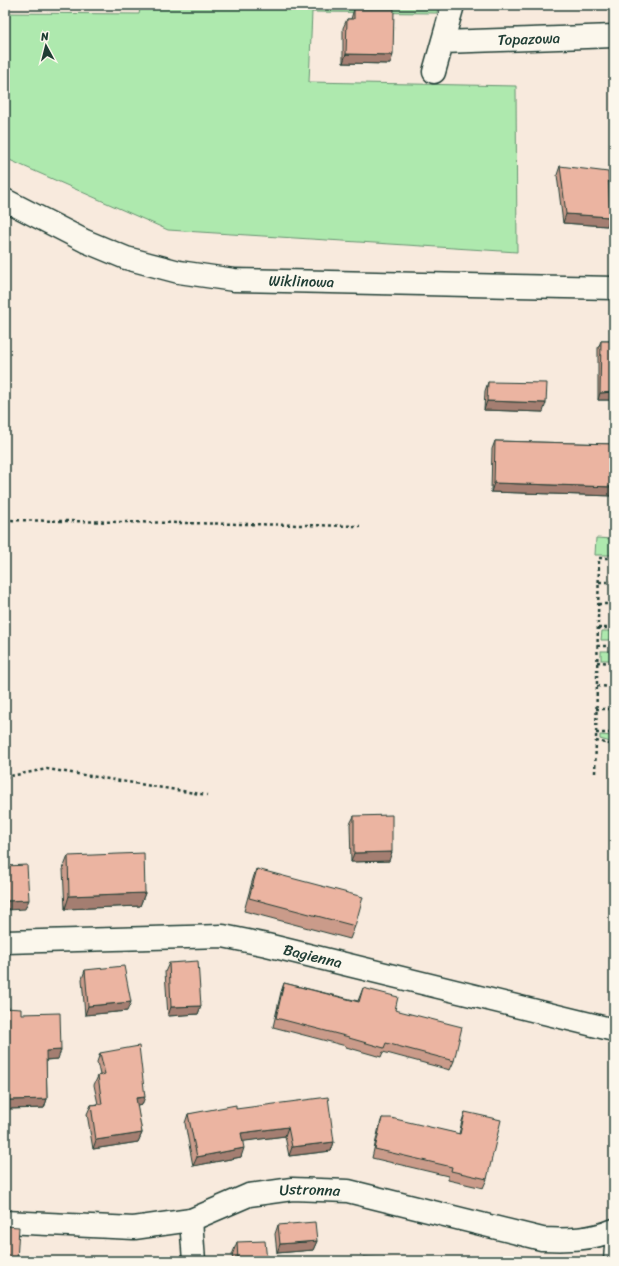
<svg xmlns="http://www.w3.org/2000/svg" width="619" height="1266" viewBox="0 0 619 1266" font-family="Sriracha,sans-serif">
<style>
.green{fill:#aee9ae;stroke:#669371}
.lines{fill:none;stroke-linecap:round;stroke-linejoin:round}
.lane-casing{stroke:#1f3d34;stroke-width:15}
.street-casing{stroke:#1f3d34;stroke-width:25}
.path{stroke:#1f3d34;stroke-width:2.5;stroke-dasharray:3 3;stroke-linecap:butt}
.lane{stroke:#fbf7ec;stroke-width:12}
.street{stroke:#fbf7ec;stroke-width:22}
.wall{fill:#ca9b8a;stroke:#1f3d34}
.shaded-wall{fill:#a47e71;stroke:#1f3d34}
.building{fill:#ebb4a1;stroke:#1f3d34}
.labels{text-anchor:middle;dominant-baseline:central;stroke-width:3;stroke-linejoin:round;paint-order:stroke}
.street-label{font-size:15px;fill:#1f3d34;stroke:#fbf7ec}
</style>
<rect width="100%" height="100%" fill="#f8eadd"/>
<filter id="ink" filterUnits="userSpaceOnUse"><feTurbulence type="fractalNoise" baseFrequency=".025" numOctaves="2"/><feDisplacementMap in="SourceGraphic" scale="8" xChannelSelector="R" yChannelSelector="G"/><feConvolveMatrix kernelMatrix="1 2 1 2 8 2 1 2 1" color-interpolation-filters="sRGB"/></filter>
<g filter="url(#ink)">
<g class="green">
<polygon points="141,5 438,5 437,13 312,12 309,82 516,86 517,252 168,230 5,158 5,13 139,14"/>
<polygon points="596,538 614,539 614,555 595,555"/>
<polygon points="602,631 614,631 614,640 601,640"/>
<rect x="601" y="651" width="13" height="9"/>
<polygon points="600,735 614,736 614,743 600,739"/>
</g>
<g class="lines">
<g class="lane-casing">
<polyline id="lane" points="610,1261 612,1231"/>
</g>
<g class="street-casing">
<g id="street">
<path id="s1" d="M443 42 614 36"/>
<polyline points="434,72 453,5"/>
<path id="s2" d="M5 200 85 241 126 258 179 272 234 280 614 288"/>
<path id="s3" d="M5 942 223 936 267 945 614 1030"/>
<polyline points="191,1220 194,1261"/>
<path id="s4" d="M5 1222 134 1228 191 1220 249 1195 292 1189 348 1191 542 1239C567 1240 591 1240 614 1230"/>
</g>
</g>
<g class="path">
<polyline points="5,520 360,526"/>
<polyline points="614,558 599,558 596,741 614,745"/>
<polyline points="599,582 614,582"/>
<polyline points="598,604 614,604"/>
<polyline points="598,628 614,628"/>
<polyline points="597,646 614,646"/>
<polyline points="597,662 614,663"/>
<polyline points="614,684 614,691"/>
<polyline points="597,686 614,687"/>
<polyline points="614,706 614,712"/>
<polyline points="596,709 613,709"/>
<polyline points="596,733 614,733"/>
<polyline points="595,773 596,741"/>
<polyline points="5,777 47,769 207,795"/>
</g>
<use href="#lane" class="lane"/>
<use href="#street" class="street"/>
</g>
<g class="wall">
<polygon points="354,9 390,64 343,63 343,28 347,19 351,19"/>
<polygon points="560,166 610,217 607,226 563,223 557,175"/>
<polygon points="601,341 614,341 614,400 598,400 598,348"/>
<polygon points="488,382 543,412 484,410 485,391"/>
<polygon points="495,441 614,444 614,496 491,492 492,449"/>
<polygon points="354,816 389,861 351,862 350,824"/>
<polygon points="68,856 145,893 140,906 65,909 63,869"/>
<polygon points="256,869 355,926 350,939 244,911 252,882"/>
<polygon points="169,963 201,1006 198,1014 168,1016 165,972"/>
<polygon points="85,970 127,1011 85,1015 82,979"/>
<polygon points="284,983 358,1001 363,988 395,1010 454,1061 450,1070 383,1052 381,1057 346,1047 346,1046 273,1027 281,992"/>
<polygon points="5,1008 21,1014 58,1059 46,1060 47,1099 44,1108 6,1109 6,1101 5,1101"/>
<polygon points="100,1053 142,1105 137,1106 142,1133 138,1142 93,1149 87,1114 91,1105 98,1104 94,1085 98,1076 100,1075 97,1062"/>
<polygon points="236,1109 334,1142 331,1151 289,1156 285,1136 243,1141 241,1157 193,1166 185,1123 188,1114"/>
<polygon points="465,1112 487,1179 483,1188 448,1180 448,1176 372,1158 379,1127 382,1118 459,1134 462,1121"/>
<polygon points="278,1225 317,1241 313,1250 277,1253 275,1234"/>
<polygon points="237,1242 267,1261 233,1261 232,1255"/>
</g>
<g class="shaded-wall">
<polygon points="346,54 393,55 390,64 343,63"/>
<polygon points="566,214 610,217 607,226 563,223"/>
<polygon points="614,392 614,400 598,400 600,393"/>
<polygon points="487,401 546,403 543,412 484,410"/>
<polygon points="494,483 614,487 614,496 491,492"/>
<polygon points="392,852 389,861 351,862 354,853"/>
<polygon points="145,893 140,906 65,909 69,896"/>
<polygon points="29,900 25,909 5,910 5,901"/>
<polygon points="131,1002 127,1011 85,1015 88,1006"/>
<polygon points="201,1006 198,1014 168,1016 171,1007"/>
<polygon points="61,1050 58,1059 43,1060 46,1051"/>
<polygon points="5,1092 9,1092 6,1101 5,1101"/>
<polygon points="145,1097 142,1105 133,1107 136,1098"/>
<polygon points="47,1099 44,1108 6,1109 9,1100"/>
<polygon points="288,1127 285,1136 238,1142 241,1133"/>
<polygon points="142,1133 138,1142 93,1149 96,1140"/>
<polygon points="334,1142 331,1151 289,1156 292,1147"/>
<polygon points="244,1148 241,1157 193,1166 197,1157"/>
<polygon points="317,1241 313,1250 277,1253 280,1244"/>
</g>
<g class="building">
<polygon points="354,9 394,9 393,55 346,54 347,19 354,19"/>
<polygon points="560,166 608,172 610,217 566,214"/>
<polygon points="601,341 614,341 614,392 600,393"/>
<polygon points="488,382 547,383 546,403 487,401"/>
<polygon points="495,441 614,444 614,487 494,483"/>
<polygon points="392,815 392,852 354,853 354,816"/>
<polygon points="144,853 145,893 69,896 68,856"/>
<polygon points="27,865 29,900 5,901 5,866"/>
<polygon points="257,869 363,897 355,926 249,898"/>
<polygon points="198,961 201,1006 171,1007 169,963"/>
<polygon points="124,966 131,1002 88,1006 85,970"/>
<polygon points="284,983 359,1002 363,988 398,997 395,1010 462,1027 454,1061 386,1043 384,1048 349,1038 349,1037 276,1018"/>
<polygon points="5,1008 21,1009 21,1014 60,1013 61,1050 46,1051 47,1099 9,1100 9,1092 5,1092"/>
<polygon points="139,1046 145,1097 136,1098 142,1133 96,1140 91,1105 102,1104 98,1076 105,1074 100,1053"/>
<polygon points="328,1097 334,1142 292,1147 288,1127 241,1133 244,1148 197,1157 188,1114 236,1105 236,1109"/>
<polygon points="465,1112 501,1120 487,1179 451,1171 452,1167 375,1149 382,1118 391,1118 460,1134"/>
<polygon points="315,1222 317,1241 280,1244 278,1225"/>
<polygon points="5,1226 19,1227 17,1261 5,1261"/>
<polygon points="265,1241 267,1261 238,1261 237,1242"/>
<polygon points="363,1257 398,1260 398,1261 363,1261"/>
</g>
</g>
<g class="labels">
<g class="street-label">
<text stroke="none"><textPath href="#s1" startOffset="86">Topazowa</textPath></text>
<text stroke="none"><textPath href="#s2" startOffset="312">Wiklinowa</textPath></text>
<text stroke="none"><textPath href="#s3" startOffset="310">Bagienna</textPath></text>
<text stroke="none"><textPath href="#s4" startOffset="311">Ustronna</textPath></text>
</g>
</g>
<rect width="619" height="1266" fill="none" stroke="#fbf7ec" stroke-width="20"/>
<rect x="10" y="10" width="599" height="1246" fill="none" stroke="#1f3d34" stroke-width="1.5" filter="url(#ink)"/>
<g transform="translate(46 46) rotate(353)" stroke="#fbf7ec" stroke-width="3" paint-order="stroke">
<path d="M0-3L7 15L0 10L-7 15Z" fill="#1f3d34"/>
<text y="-6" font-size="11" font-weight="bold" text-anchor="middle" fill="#1f3d34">N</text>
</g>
</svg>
